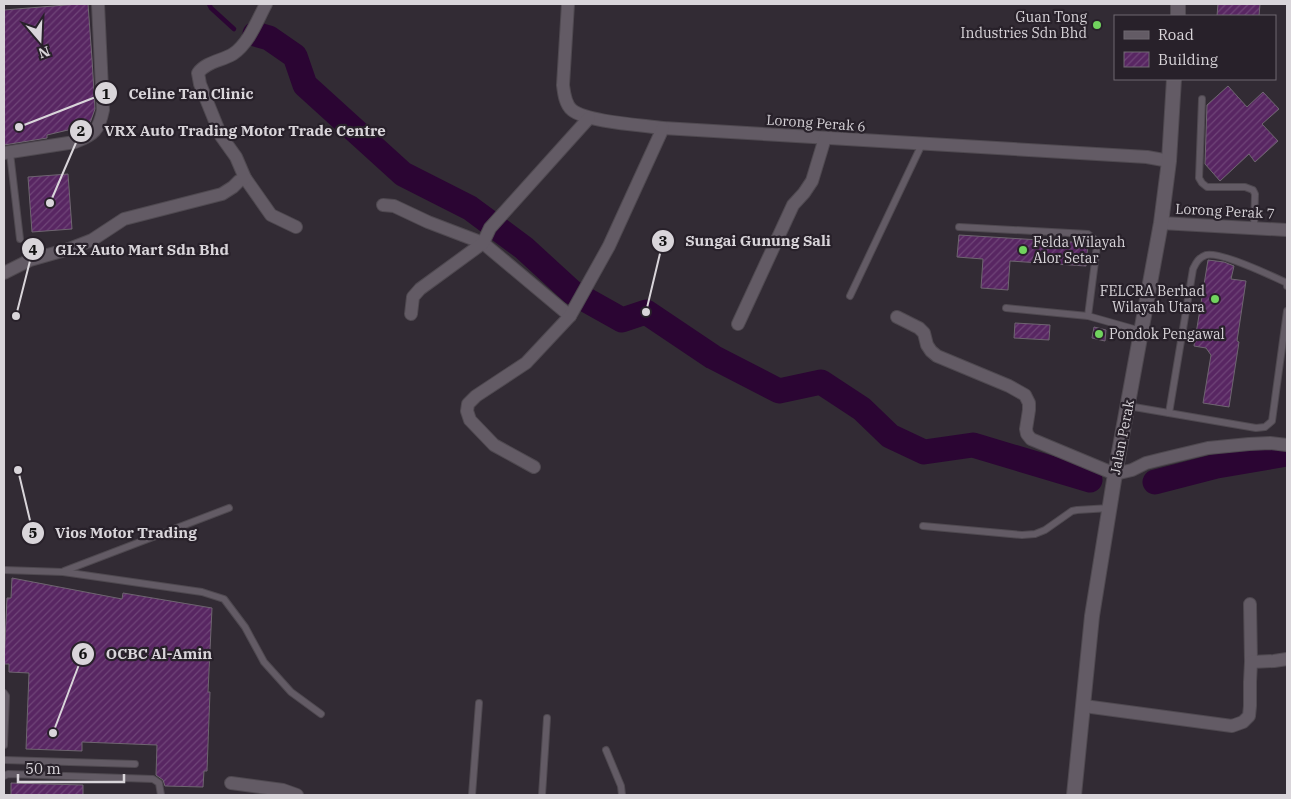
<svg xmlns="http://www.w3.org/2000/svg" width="1291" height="799" viewBox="0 0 1291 799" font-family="'IBM Plex Serif',serif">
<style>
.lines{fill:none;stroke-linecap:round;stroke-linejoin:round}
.stream{stroke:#2b0533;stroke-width:4.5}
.river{stroke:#2b0533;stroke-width:25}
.building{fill:url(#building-hatch);stroke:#6e6570}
.service-casing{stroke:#4f4950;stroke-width:8}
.minor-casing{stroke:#4f4950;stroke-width:14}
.tertiary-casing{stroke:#4f4950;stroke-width:16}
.service{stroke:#635b65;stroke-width:6}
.minor{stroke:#635b65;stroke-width:12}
.tertiary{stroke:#635b65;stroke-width:14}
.poi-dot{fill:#71d35e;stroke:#28212a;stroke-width:2}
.labels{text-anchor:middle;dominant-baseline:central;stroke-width:4.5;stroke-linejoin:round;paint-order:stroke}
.poi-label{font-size:14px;fill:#d9d5da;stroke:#28212a;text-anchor:end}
.street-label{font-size:14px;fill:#d9d5da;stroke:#28212a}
.leader{fill:none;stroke:#d9d5da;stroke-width:2}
.callout-dot{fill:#d9d5da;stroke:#28212a;stroke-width:2}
.mark-label{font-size:15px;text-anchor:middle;font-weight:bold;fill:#111}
.callout-label{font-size:15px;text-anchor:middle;font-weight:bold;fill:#d9d5da;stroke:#28212a;stroke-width:4.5;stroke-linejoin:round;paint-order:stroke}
</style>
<defs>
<pattern id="building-hatch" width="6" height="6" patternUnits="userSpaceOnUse" patternTransform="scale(1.25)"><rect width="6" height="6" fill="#582662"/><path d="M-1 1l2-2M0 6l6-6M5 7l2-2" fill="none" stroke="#6f4578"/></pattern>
</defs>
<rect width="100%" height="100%" fill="#322b34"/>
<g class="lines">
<polyline class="stream" points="209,4 211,8 234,29"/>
<g class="river">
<polyline points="255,34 269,38 295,56 305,85 403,174 470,208 524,248 572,292 622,320 646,312 713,357 779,391 821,382 862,409 890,436 924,452 973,445 1090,480"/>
<polyline points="1155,482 1217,466 1287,454"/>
</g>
</g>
<g class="building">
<polygon points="78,4 88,4 92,59 95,109 90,123 89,125 47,135 47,138 4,145 4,10"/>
<polygon points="1218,4 1260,4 1259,16 1217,16"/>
<polygon points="1228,86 1247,107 1263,92 1279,109 1262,124 1278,141 1255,162 1249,154 1220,181 1205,164 1207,105"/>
<polygon points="68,174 72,229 32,232 28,177"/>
<polygon points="959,235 1088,243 1086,266 1010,261 1008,290 981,288 983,259 957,257"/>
<polygon points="1208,260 1224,262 1234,266 1231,279 1246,281 1237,341 1239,342 1229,407 1203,403 1211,355 1206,348 1194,346"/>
<polygon points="1015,323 1050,325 1049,340 1014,338"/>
<polygon points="1094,327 1106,330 1105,341 1092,338"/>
<polygon points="12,578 122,599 123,593 212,608 208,692 210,692 207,771 204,771 203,787 165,786 163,780 156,775 157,745 82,742 82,751 26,749 29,673 9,672 9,664 4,664 7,598 11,598"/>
<polygon points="11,783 83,785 83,795 11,795"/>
</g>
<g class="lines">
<g class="service-casing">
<g id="service">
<polyline points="1202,99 1199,178 1202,183 1207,187 1245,187 1253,190 1255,194 1254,228"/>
<polyline points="10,153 20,239"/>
<polyline points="959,227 1088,234 1094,239 1097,246 1088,316 1141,331"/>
<polyline points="850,296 922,144"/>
<polyline points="1006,308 1088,316"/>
<polyline points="1128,406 1256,428 1265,427 1272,421 1287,311"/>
<path d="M1169 413 1193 269C1196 263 1198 258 1206 255 1220 251 1272 276 1287 283V286"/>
<polyline points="923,526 1022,535 1035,534 1045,530 1072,511 1077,510 1110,508"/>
<polyline points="4,570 63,572 202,592 224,599 245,627 264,662 291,692 321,714"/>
<polyline points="64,571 229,508"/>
<polyline points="4,693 6,696 4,745"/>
<polyline points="606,750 621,786 622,795"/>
<polyline points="4,760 135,764"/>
<polyline points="4,776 8,774 153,779 159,783 161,795"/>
<polyline points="472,795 479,703"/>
<polyline points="542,795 547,718"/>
</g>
</g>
<g class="minor-casing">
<g id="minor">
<path d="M568 4 563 85C564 93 565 104 572 110 587 122 642 125 663 128L1147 157 1169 161"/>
<path d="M4 153 75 142C94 135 99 130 103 110L98 4"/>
<polyline points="245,178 271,215 296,227"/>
<polyline points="383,205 394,206 428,222 483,243 570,316"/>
<polyline points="1161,223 1287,230"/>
<path d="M4 273 30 260 69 249 92 240 124 219 222 194 233 187 239 181 245 178 236 157 221 136 200 84 198 73C206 62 221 61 233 54 249 43 257 21 266 4"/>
<polyline points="411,314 413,297 420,289 483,243 490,228 589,118"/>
<polyline points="897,317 919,328 924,333 927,345 931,351 937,356 1009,386 1025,395 1029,403 1029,410 1026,429 1027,434 1031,439 1115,474 1132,470 1146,463 1162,459 1208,448 1249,444 1270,443 1287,445"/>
<polyline points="738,324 793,205 804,193 812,181 825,138"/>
<polyline points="534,467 494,445 470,420 467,411 468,404 476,396 526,363 570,316 609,246 663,128"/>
<polyline points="1250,604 1251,662"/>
<polyline points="1084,706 1232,726 1243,722 1249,716 1250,706 1250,682 1251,662 1274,661 1287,659"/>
<polyline points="231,783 283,790 297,795"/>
</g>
</g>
<g class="tertiary-casing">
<g id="tertiary">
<polyline points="1178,16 1178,4"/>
<polyline points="1074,795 1092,616 1115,474 1161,223 1169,161 1174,79"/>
</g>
</g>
<use href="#service" class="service"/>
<use href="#minor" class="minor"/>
<use href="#tertiary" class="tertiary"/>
</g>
<g class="poi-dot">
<circle cx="1097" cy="25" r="5"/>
<circle cx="1023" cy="250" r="5"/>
<circle cx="1215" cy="299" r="5"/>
<circle cx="1099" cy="334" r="5"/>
</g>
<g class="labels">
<g class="poi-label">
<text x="1087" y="17">Guan Tong<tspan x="1087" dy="16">Industries Sdn Bhd</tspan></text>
<text x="1033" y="242" text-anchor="start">Felda Wilayah<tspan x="1033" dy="16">Alor Setar</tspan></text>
<text x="1205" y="291">FELCRA Berhad<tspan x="1205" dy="16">Wilayah Utara</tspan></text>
<text x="1109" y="334" text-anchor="start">Pondok Pengawal</text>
</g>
<g class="street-label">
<text transform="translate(816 123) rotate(4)">Lorong Perak 6</text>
<text transform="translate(1225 211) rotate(3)">Lorong Perak 7</text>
<text transform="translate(1122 437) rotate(-79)">Jalan Perak</text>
</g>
</g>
<path class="leader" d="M19 127L106 93M50 203L81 131M646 312L663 241M16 316L33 249M18 470L33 533M53 733L83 654"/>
<g class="callout-dot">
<circle cx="19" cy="127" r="5"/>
<circle cx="50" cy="203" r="5"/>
<circle cx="646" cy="312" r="5"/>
<circle cx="16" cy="316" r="5"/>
<circle cx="18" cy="470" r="5"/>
<circle cx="53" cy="733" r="5"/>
<circle cx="106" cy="93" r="12"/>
<circle cx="81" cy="131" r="12"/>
<circle cx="663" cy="241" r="12"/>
<circle cx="33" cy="249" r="12"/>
<circle cx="33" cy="533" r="12"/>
<circle cx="83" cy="654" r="12"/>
</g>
<g class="mark-label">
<text x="106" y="99">1</text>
<text x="81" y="136">2</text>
<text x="663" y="246">3</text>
<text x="33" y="255">4</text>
<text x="33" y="538">5</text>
<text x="83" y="659">6</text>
</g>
<g class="callout-label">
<text x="191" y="99">Celine Tan Clinic</text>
<text x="245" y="136">VRX Auto Trading Motor Trade Centre</text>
<text x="758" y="246">Sungai Gunung Sali</text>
<text x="142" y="255">GLX Auto Mart Sdn Bhd</text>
<text x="126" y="538">Vios Motor Trading</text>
<text x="159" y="659">OCBC Al-Amin</text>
</g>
<rect width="1291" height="799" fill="none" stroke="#d9d5da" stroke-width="10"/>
<rect x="1114" y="15" width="162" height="65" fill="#28212a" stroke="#6f6970"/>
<rect x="1124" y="31" width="25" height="8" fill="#635b65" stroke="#6f6970"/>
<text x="1158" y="40" font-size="15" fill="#d9d5da">Road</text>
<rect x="1124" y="52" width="25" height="15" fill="url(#building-hatch)" stroke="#6f6970"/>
<text x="1158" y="65" font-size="15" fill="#d9d5da">Building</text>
<g transform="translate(40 40) rotate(161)" stroke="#28212a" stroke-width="4" paint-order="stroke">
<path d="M0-4L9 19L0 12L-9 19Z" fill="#d9d5da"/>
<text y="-8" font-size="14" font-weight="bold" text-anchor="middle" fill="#d9d5da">N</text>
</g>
<path d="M18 774v8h106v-8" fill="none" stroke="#d9d5da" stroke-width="2.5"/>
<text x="25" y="774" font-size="15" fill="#d9d5da" stroke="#28212a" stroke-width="4" paint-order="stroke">50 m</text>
</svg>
